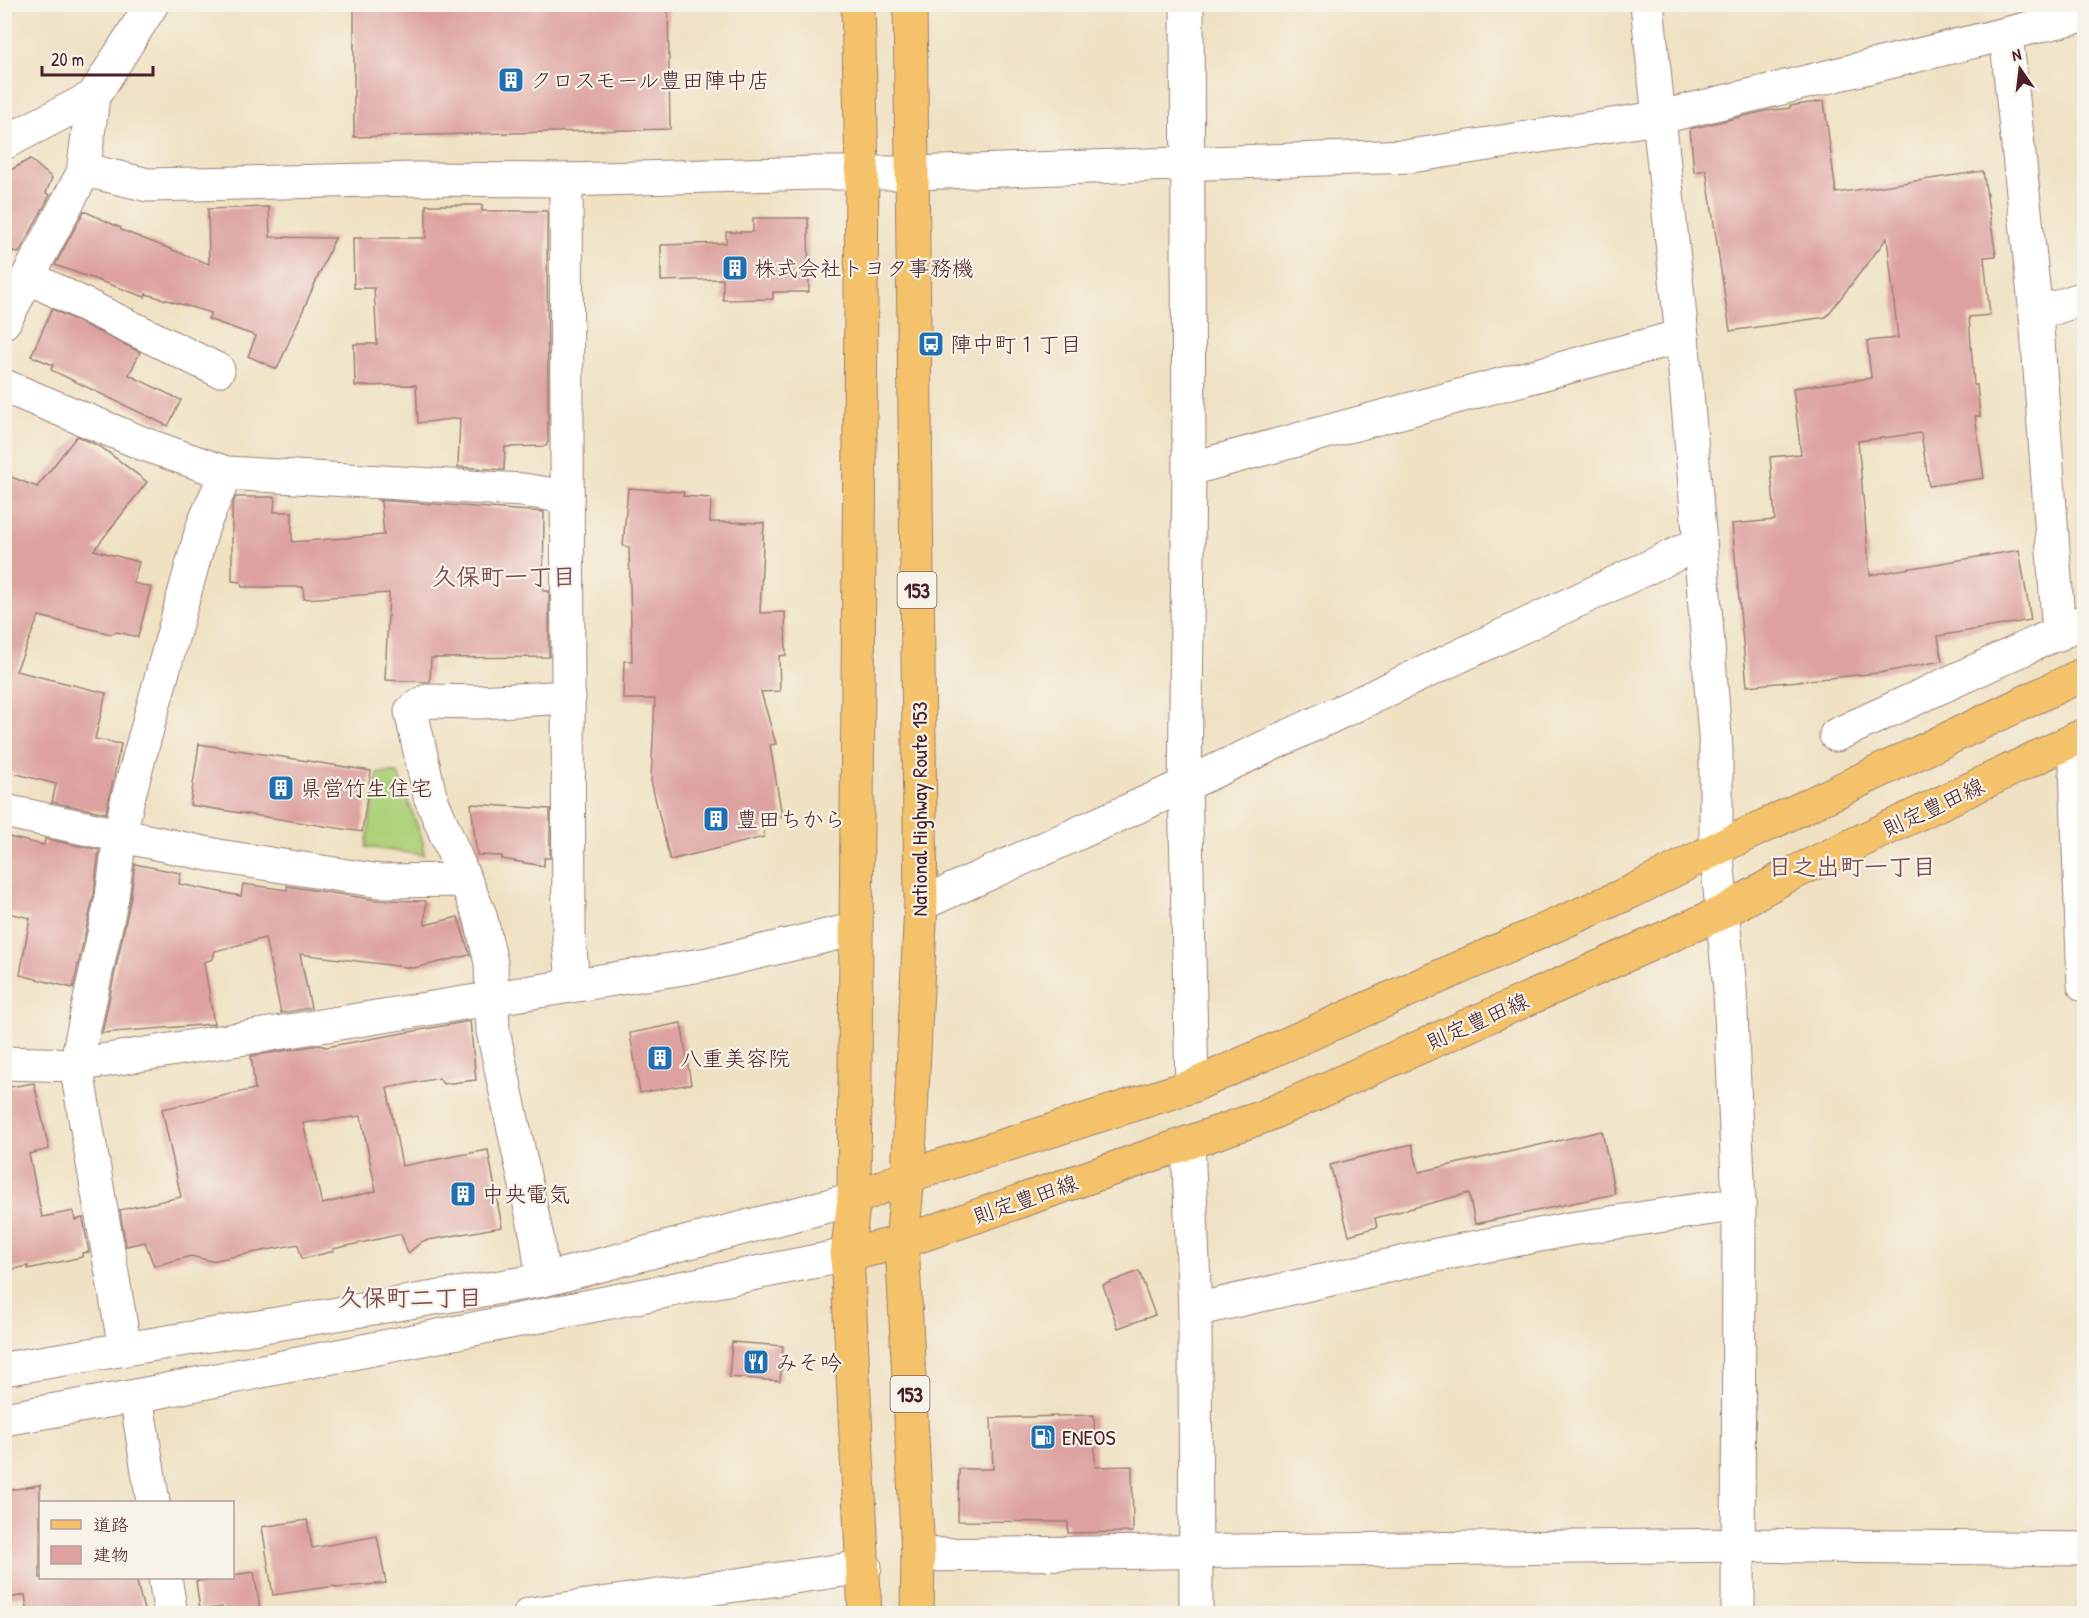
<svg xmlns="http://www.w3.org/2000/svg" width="2089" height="1618" viewBox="0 0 2089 1618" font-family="'Patrick Hand','Klee One',sans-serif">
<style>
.green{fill:#afd179;stroke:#7c7852;stroke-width:1.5}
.building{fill:#dda19f;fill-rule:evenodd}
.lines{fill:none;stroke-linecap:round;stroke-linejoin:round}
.minor-casing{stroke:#9c8076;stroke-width:35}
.major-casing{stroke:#9c8076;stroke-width:35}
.highway-casing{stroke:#9c8076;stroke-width:35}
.minor{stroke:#fff;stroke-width:33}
.major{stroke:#f4c26a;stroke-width:33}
.highway{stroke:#f4c26a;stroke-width:33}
.labels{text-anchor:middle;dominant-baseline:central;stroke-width:4.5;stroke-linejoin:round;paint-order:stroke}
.shield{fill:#f7f3e8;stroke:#7e5f64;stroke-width:1.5}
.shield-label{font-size:21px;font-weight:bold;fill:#4a1f2b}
.poi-label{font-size:22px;fill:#4a1f2b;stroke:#f7f3e8;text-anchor:start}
.street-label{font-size:22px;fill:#4a1f2b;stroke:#f7f3e8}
.neighbourhood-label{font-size:24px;font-weight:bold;fill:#7d4c54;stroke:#f7f3e8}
</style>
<rect width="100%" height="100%" fill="#f7f3e8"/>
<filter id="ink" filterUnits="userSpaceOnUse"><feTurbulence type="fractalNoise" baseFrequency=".0167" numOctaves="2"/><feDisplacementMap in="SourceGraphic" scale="12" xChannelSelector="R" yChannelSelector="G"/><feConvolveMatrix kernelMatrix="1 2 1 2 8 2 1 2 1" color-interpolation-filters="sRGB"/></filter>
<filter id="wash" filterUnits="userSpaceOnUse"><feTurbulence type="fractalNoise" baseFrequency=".008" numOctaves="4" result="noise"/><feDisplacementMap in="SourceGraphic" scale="24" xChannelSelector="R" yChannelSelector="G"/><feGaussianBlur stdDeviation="1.35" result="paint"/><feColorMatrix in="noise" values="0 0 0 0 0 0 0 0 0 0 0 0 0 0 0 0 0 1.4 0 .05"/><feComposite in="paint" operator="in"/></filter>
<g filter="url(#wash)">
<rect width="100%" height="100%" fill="#efe1c2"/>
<polygon class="green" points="378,773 398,773 423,842 424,855 366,847"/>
<g id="blocks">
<g class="building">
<polygon points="354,4 668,4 670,129 354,137"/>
<polygon points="1824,101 1836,193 1983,171 1996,256 1984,257 1990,315 1969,317 1974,385 1977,385 1980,416 1975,416 1984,478 1929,486 1921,433 1858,441 1870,575 2019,550 2031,620 1938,636 1942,661 1879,673 1747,686 1732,524 1775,520 1770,457 1801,454 1793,388 1871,378 1867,341 1898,338 1887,238 1826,317 1730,331 1706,170 1694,172 1690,129 1766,111 1790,108 1790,106"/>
<polygon points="30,159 52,178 46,193 50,195 19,253 4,248 4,174"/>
<polygon points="426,205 482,205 482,211 547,211 548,442 546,446 505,447 504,470 458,467 460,418 418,423 416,385 355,386 354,344 377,344 374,288 354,288 353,238 426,238"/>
<polygon points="269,207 270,237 335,238 277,369 248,356 256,336 208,319 211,313 146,294 145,297 55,265 84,211 121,228 121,230 209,264 208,209"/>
<polygon points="753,218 808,218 809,292 773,292 773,299 723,300 723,279 661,281 661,245 726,243 726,232 753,232"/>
<polygon points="52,309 140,352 129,375 181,400 168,426 51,370 53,365 31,356"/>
<polygon points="77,436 101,447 147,482 94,550 139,562 133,583 151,587 138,637 117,632 111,634 39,616 16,671 106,693 95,739 121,744 106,813 52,802 56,784 5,771 4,474 37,487"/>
<polygon points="628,488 684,492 683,496 711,498 710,522 764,523 760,613 785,612 786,655 779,656 780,691 761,692 776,744 770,745 782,816 763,822 764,837 670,860 651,781 655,699 623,699 624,661 632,661 629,547 623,546"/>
<polygon points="236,497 275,497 274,512 292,512 292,542 384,535 381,502 378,500 544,512 543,591 549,591 549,657 431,658 430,682 385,680 389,593 304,599 303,587 242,587 241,582 232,581 232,506"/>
<polygon points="199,744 371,771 362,832 190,805"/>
<polygon points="471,804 550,809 550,858 544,858 544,866 502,859 502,856 477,855"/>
<polygon points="4,836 44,845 45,839 99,850 94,894 73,988 20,975 30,918 4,912"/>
<polygon points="135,864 181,873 179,884 241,896 243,884 287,890 287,886 377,900 426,901 425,925 458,917 470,955 414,968 300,954 311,1008 281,1013 265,938 215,951 213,959 204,962 214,1024 102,1033 130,901"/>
<path d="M470 1021 476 1080 443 1084 439 1078 387 1088 402 1166 488 1150 502 1227 423 1241 408 1253 401 1234 333 1249 334 1251 302 1259 298 1244 211 1261 191 1256 154 1266 145 1242 126 1246 120 1210 181 1197 162 1109 255 1089 251 1056 319 1045 326 1047ZM361 1116 376 1191 322 1204 303 1123Z"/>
<polygon points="681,1023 691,1084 640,1093 630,1033"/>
<polygon points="34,1083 49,1149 29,1154 42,1217 73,1211 75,1220 83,1218 89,1252 82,1253 82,1257 28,1269 28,1266 4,1271 4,1088"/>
<polygon points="1602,1131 1615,1194 1475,1224 1469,1193 1375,1218 1377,1227 1349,1235 1330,1165 1412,1144 1419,1172"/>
<polygon points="1139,1271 1155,1315 1118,1328 1103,1285"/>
<polygon points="732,1342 783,1346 780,1381 729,1377"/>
<polygon points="1094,1415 1095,1467 1132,1466 1133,1532 1068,1533 1068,1522 958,1521 959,1469 993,1469 991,1418"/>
<polygon points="40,1485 40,1578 136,1578 145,1614 28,1614 25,1595 4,1599 4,1491"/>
<polygon points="307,1520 312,1548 377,1536 386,1583 336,1588 335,1586 273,1595 262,1527"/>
<polygon points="254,1572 261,1614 223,1614 222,1607 200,1610 196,1581 232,1578 232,1575"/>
</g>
</g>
</g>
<g filter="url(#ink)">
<use href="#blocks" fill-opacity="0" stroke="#9c8076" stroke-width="1.5"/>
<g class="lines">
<g class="minor-casing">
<g id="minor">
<polyline points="1187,4 1189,469 1185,785 1192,1086"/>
<polyline points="1647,4 1682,336 1700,543 1716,749 1716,849 1730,989 1739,1204 1738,1614"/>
<polyline points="2006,34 2036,314 2059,634"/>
<polyline points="4,143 93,97"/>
<polyline points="83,173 98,173 148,185 416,179 566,180 816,173 913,173 1411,156 1657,118 2084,15"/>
<polyline points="566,180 569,938 573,984"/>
<polyline points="28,277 218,370"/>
<polyline points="2036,314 2084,298"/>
<polyline points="4,322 83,173 93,97 152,4"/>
<polyline points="4,386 144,444 226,473 523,490 567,497"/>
<polyline points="1189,469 1682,336"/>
<polyline points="1836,735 2084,621"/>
<polyline points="2075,739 2084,985"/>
<polyline points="4,811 218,856 380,881 465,880 480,915 491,963 493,1031 537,1237 543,1280"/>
<polyline points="465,880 430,796 411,711 427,701 478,702 569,697"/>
<polyline points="921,904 1185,785 1700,543"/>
<polyline points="4,1063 76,1065 708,964 856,929"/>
<polyline points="1188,1143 1195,1310 1196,1614"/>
<polyline points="1195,1310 1427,1257 1570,1229 1739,1204"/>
<polyline points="125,1349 76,1065 112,897 120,835 128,798 203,526 226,473"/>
<polyline points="4,1369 543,1280 854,1199"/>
<polyline points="136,1396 153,1502"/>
<polyline points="4,1419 136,1396 847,1255"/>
<polyline points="918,1555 1738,1545 2084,1549"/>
<polyline points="165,1578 171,1614"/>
<polyline points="530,1614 865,1567"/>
</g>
</g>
<g class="major-casing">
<g id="major">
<polyline points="854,1199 908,1176 1192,1086 1633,891 1716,849 2084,674"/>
<polyline points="847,1255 902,1242 1265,1116 1723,912 1783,878 2084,735"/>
</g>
</g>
<g class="highway-casing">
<g id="highway">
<polyline points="858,4 862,172 854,1199 847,1255 865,1614"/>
<polyline points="910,4 921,904 908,1176 902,1242 918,1555 917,1614"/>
</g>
</g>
<use href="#minor" class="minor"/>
<use href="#major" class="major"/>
<use href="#highway" class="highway"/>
</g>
</g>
<defs>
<g id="building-square" transform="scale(1.35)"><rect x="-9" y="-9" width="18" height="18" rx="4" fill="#1f6fb2" stroke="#f7f3e8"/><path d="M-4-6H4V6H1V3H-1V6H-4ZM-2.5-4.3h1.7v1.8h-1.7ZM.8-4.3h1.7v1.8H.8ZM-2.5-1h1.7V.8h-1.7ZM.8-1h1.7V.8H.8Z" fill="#fff"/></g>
<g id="bus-square" transform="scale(1.35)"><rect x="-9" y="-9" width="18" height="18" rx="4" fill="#1f6fb2" stroke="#f7f3e8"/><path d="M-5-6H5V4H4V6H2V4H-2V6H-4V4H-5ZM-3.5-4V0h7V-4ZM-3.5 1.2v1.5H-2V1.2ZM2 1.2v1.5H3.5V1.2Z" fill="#fff"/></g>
<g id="restaurant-square" transform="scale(1.35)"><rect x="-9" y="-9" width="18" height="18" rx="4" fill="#1f6fb2" stroke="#f7f3e8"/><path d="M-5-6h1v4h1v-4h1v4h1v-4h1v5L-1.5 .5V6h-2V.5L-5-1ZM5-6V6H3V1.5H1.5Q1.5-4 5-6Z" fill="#fff"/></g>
<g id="fuel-square" transform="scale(1.35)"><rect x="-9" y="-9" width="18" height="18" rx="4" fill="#1f6fb2" stroke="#f7f3e8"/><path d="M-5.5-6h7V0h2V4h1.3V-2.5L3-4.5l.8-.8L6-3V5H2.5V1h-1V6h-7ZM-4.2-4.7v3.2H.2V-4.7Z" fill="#fff"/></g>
</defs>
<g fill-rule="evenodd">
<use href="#building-square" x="511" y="80"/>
<use href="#building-square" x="735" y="268"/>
<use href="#bus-square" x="931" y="344"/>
<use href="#building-square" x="281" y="788"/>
<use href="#building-square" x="716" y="819"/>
<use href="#building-square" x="660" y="1058"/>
<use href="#building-square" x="463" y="1194"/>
<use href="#restaurant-square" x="756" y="1362"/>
<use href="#fuel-square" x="1043" y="1437"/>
</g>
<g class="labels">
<g class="shield">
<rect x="897.5" y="572" width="39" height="36" rx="4.5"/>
<rect x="890.5" y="1376" width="39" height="36" rx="4.5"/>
</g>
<g class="shield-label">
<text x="917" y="590">153</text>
<text x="910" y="1394">153</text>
</g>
<g class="poi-label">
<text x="530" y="80">クロスモール豊田陣中店</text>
<text x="754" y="268">株式会社トヨタ事務機</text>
<text x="950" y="344">陣中町１丁目</text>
<text x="300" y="788">県営竹生住宅</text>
<text x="736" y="819">豊田ちから</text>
<text x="680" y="1058">八重美容院</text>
<text x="482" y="1194">中央電気</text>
<text x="776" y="1362">みそ吟</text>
<text x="1062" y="1437">ENEOS</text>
</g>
<g class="street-label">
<text transform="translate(1933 807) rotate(-25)">則定豊田線</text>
<text transform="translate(919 809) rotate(-90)">National Highway Route 153</text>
<text transform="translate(1477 1021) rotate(-24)">則定豊田線</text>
<text transform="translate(1025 1199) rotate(-19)">則定豊田線</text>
</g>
<g class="neighbourhood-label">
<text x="504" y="576">久保町一丁目</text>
<text x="1852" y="866">日之出町一丁目</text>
<text x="410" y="1297">久保町二丁目</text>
</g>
</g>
<rect width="2089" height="1618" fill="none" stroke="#f7f3e8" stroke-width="24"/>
<rect x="39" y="1501" width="195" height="78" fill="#f7f3e8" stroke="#b29e9c" stroke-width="1.5"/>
<rect x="51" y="1520" width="30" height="9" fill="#f4c26a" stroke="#b29e9c" stroke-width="1.5"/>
<text x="93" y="1531" font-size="18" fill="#4a1f2b">道路</text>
<rect x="51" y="1546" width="30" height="18" fill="#dda19f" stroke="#b29e9c" stroke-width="1.5"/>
<text x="93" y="1561" font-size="18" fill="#4a1f2b">建物</text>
<g transform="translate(2020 69) rotate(346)" stroke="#f7f3e8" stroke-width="4.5" paint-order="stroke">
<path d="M0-4.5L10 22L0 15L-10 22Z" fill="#4a1f2b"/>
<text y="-9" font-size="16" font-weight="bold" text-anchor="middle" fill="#4a1f2b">N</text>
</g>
<path d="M42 66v9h111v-9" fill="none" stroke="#4a1f2b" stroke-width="3"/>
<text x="51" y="66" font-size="18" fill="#4a1f2b" stroke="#f7f3e8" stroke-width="4.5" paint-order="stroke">20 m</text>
</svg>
